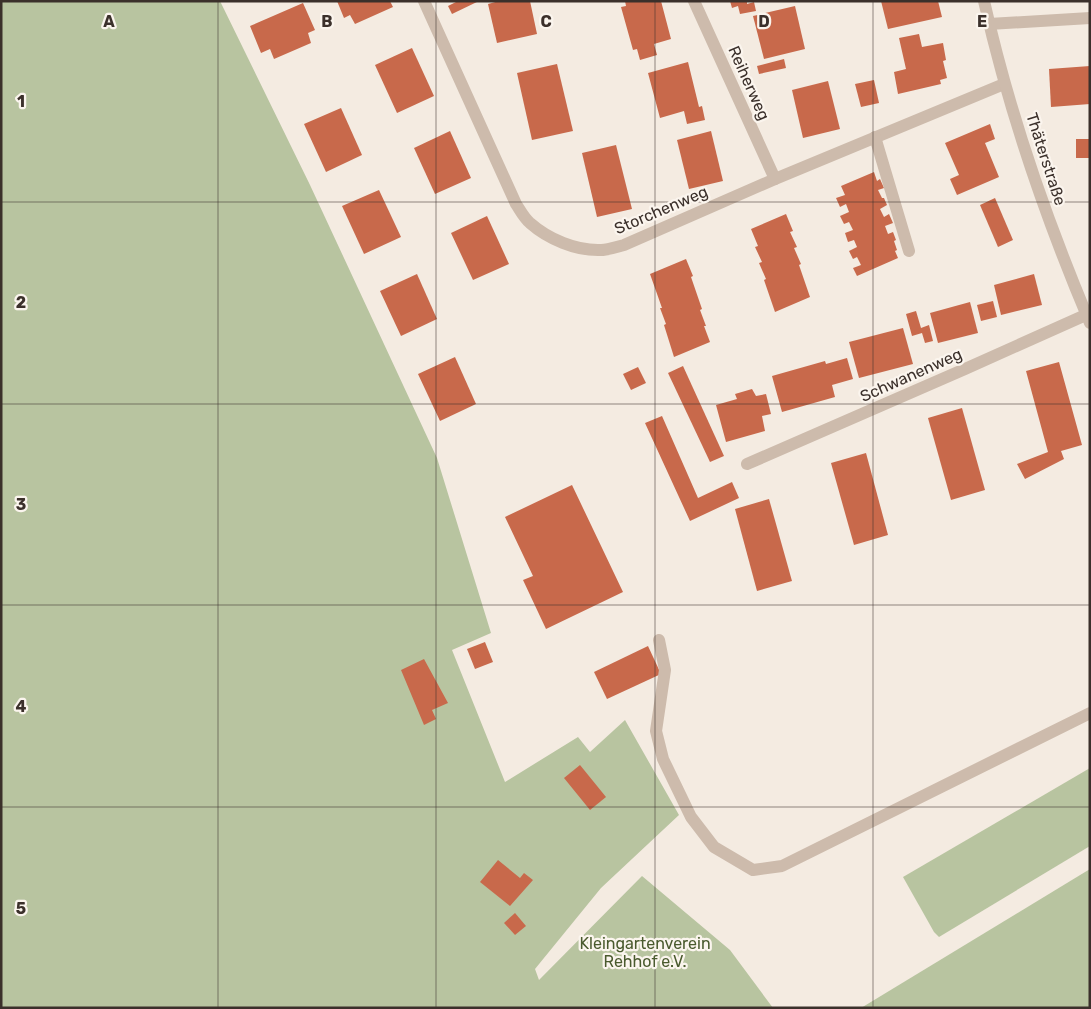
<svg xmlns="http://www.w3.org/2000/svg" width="1091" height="1009" viewBox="0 0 1091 1009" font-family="Rubik,sans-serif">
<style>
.green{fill:#b8c4a0}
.building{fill:#c8694b}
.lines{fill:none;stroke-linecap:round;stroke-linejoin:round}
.minor{stroke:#cdbbac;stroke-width:12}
.grid{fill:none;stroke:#3b302b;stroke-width:1;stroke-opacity:0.55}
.labels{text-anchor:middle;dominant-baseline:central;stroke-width:4.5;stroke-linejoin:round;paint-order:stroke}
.street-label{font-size:16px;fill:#3b302b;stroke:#fbf5ee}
.park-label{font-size:16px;fill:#4a5a2e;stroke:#fbf5ee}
.grid-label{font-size:16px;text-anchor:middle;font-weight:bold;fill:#3b302b;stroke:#fbf5ee;stroke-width:4.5;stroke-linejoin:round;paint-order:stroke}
</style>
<rect width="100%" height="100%" fill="#f4ebe1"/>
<g class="green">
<polygon points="1,1 220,1 310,185 437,458 491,633 452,650 505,782 578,737 590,752 625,720 679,815 601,888 535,969 539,980 642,876 730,950 773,1008 1,1008"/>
<polygon points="1090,768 1090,846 939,937 934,932 903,877"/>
<polygon points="1090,869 1090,1008 861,1008"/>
</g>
<g class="building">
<polygon points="337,1 390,1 393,7 355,24 350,15 344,18"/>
<polygon points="458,1 479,1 452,14 448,6"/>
<polygon points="499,1 530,1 537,34 497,43 488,4"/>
<polygon points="625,1 661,1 671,39 654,44 657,55 640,60 637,49 633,50 621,7 626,6"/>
<polygon points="730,1 747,1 747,4 754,2 756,11 740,14 738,6 732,8"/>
<polygon points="881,1 938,1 942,17 888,29"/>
<polygon points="303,3 315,30 308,33 311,43 274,59 270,49 261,53 250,26"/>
<polygon points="795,6 805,49 764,59 753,16"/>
<polygon points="919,34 922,47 943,43 946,60 943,61 947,78 940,80 941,84 898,94 894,72 906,69 899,38"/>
<polygon points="412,48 434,96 397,113 375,65"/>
<polygon points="784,59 786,68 759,74 757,66"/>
<polygon points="688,62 699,107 702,106 705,120 687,124 684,111 660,118 648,73"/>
<polygon points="557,64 573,131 532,140 517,73"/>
<polygon points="1090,66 1090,104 1051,107 1049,69"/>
<polygon points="874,80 879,103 861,107 855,84"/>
<polygon points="828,81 840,129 803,138 792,90"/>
<polygon points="341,108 362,155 326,172 304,124"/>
<polygon points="990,124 995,139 985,143 999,177 957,195 950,179 959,175 945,143"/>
<polygon points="450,131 471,178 435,194 414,148"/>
<polygon points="711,131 723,181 689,189 677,140"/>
<rect x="1076" y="139" width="14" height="19"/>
<polygon points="616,145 632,209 597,217 582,153"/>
<polygon points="874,172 877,181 880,179 884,188 878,190 882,198 884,198 887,205 880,209 884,217 889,214 893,223 885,226 888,234 893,232 896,240 894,241 897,250 895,251 898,258 857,276 853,268 861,265 857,257 853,259 849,251 857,247 854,240 848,242 845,233 853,230 849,222 844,224 840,216 849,212 846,204 840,207 836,198 845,195 841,186"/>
<polygon points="379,190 401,237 364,254 342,206"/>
<polygon points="995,198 1013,240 998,247 980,205"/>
<polygon points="786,214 793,231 790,232 797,247 794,248 801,264 799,265 810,297 775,312 764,280 766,279 759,263 762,262 755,247 758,246 751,229"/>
<polygon points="487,216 509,264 473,280 451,233"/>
<polygon points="686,259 693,276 691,277 702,309 700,310 706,326 704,326 710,342 674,357 664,325 666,324 660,308 662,308 650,274"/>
<polygon points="417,274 437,319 401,336 380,291"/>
<polygon points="1034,274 1042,305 1001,315 994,285"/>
<polygon points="993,301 997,317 981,321 977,305"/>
<polygon points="970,302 978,333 938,343 930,313"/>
<polygon points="916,311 921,328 929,325 933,341 925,343 922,333 912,336 906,314"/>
<polygon points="903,328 913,364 859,378 849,342"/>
<polygon points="455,357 476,404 440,421 418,374"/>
<polygon points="847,358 853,379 832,385 835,397 782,412 772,376 825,361 826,364"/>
<polygon points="1059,362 1082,445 1061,451 1064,459 1025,479 1017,464 1048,452 1026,371"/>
<polygon points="683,366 724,456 710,462 668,373"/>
<polygon points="638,367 646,383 631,390 623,374"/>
<polygon points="752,389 756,396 766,394 771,414 762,416 765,431 726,442 716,405 737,399 735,394"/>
<polygon points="962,408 985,490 951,500 928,418"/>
<polygon points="662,416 698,498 732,482 739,498 690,521 645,423"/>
<polygon points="866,453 888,535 854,545 831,463"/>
<polygon points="572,485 623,592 546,629 523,580 533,576 505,517"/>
<polygon points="769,499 792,581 757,591 735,509"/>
<polygon points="485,642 493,662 475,669 467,649"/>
<polygon points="648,646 661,674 607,699 594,672"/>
<polygon points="424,659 448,703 432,710 436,719 424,725 401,670"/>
<polygon points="580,765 606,797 590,810 564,778"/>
<polygon points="498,860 520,878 524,873 533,880 510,906 480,882"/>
<polygon points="515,913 526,926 515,935 504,923"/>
</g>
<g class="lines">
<g class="minor">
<path d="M424 1 516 204C520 210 524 218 530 223 548 239 576 251 601 250 608 250 616 247 624 245L775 179 1004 84"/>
<polyline points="694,1 775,179"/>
<path d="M984 1C1009 112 1046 219 1090 323"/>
<polyline points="989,24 1090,18"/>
<polyline points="875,137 909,251"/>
<polyline points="747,464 965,369 1090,313"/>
<polyline points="659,640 665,670 656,731 663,759 691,817 714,847 753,870 782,866 1090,713"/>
</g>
</g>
<path class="grid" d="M218 1V1008M436 1V1008M655 1V1008M873 1V1008M1 202H1090M1 404H1090M1 605H1090M1 807H1090"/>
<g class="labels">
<g class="street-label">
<text transform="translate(749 83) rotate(66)">Reiherweg</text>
<text transform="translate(1046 159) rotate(72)">Thäterstraße</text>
<text transform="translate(661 210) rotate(-23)">Storchenweg</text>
<text transform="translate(911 375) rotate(-24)">Schwanenweg</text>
</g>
<g class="park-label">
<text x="645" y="943">Kleingartenverein<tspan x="645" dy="18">Rehhof e.V.</tspan></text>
</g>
</g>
<g class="grid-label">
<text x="109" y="27">A</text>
<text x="327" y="27">B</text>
<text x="546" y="27">C</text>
<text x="764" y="27">D</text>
<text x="982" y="27">E</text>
<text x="21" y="107">1</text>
<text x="21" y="308">2</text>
<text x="21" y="510">3</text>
<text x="21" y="712">4</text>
<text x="21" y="914">5</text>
</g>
<rect width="1091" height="1009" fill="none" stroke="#3b302b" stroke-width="5"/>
</svg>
